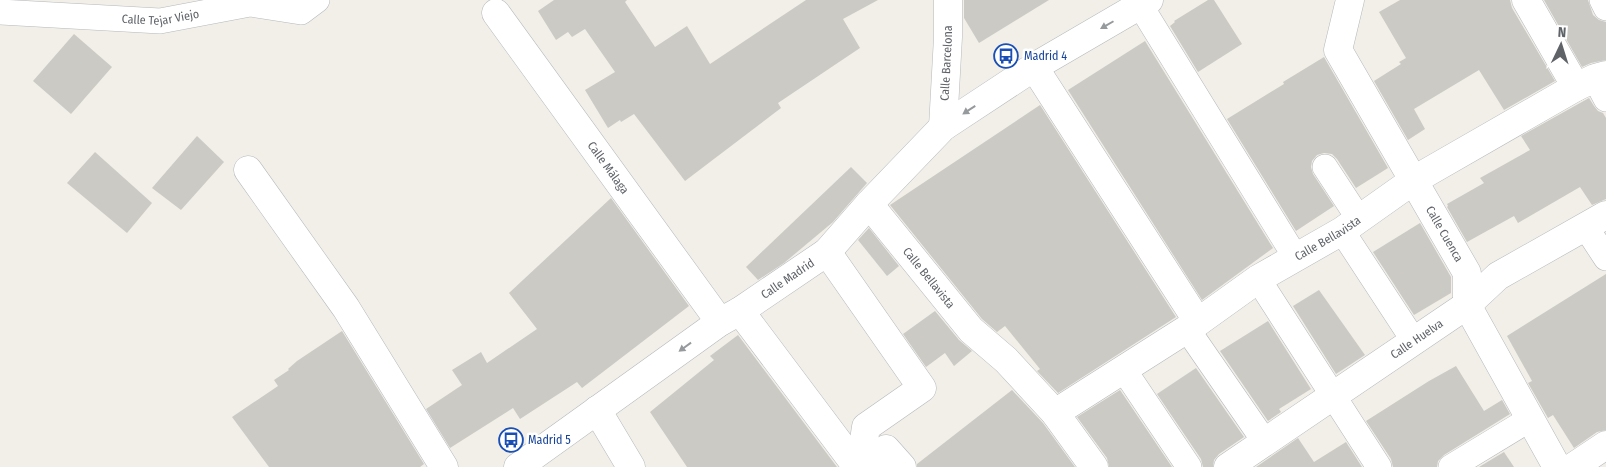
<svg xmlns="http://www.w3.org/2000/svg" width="1606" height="467" viewBox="0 0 1606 467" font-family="'Fira Sans Condensed',sans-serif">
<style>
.building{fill:#cccac5}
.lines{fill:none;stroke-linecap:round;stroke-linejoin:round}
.pedestrian-casing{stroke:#b5b8bc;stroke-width:26}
.minor-casing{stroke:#b5b8bc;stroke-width:29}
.tertiary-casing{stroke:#b5b8bc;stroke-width:29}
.pedestrian{stroke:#fff;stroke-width:25}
.minor{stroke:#fff;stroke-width:28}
.tertiary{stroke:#fff;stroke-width:28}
.oneway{fill:#979a9d}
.labels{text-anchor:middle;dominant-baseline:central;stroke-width:5;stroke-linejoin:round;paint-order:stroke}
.street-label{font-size:12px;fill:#5f6368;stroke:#fff}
.transit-label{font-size:12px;fill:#164399;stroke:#fff;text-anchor:start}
</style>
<rect width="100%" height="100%" fill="#f1efe8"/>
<g class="building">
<polygon points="554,0 627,0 625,2 655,47 687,26 710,64 806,0 878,0 843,19 860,48 778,103 781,108 685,181 634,114 621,122 620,120 608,128 585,90 615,72 585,29 572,37 568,32 556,40 538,11"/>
<polygon points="964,0 1049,0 979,43 964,18"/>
<polygon points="1208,0 1214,0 1242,44 1198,72 1170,26 1175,22 1174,21"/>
<polygon points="1400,0 1510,0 1512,8 1555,81 1504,110 1479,70 1414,109 1425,129 1408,140 1374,81 1401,64 1399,62 1406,58 1379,12"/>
<polygon points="1544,0 1588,0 1593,15 1599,20 1606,22 1606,60 1591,63 1582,67"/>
<polygon points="74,34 112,67 71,114 33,81"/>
<polygon points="1145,41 1273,248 1202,300 1068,90"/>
<polygon points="1324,57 1388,168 1356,188 1337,159 1332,154 1324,153 1317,155 1312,161 1311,167 1313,174 1334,206 1296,231 1227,119 1284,84 1283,82"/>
<polygon points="1589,98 1594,106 1598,111 1603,113 1606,118 1606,199 1592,205 1580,187 1518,223 1514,216 1467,242 1447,207 1448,206 1447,204 1484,183 1480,178 1530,150 1521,136"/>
<polygon points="1040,105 1176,317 1058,393 1037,371 1040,369 1005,326 997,332 982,319 890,205"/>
<polygon points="197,136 224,162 181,210 152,188"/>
<polygon points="95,152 152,203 127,233 67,183"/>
<polygon points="851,167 867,183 833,222 784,263 758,280 746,267"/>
<polygon points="611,198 689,306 582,388 577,382 520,419 513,408 450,448 426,409 462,385 452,370 481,352 487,363 537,329 509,293"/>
<polygon points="1420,223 1451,277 1451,293 1414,315 1373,252"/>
<polygon points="869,228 899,266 887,276 858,240"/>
<polygon points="1606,274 1606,430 1597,432 1574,448 1553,415 1548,418 1528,383 1532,381 1507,336"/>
<polygon points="1319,290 1365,355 1336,374 1293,306"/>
<polygon points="935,311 959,340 972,351 954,366 945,353 926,367 903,334"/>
<polygon points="1268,321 1311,389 1279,409 1281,412 1268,421 1220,351"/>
<polygon points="342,331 424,464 420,467 269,467 232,417 278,386 274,380 289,370 288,369 297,361"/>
<polygon points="738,335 837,467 687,467 650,412 714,360 710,356"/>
<polygon points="1456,366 1484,411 1502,400 1510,414 1444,455 1438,461 1437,467 1393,467 1391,459 1366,421 1429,381"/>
<polygon points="1196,368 1244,437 1219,454 1214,460 1213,467 1203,467 1201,459 1157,394"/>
<polygon points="1012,390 1043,423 1075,467 917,467 917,464"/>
<polygon points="1120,390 1172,467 1109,467 1107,458 1077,417"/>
<polygon points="1298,438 1314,462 1346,442 1362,467 1256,467"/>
<polygon points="1504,452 1514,467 1479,467"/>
</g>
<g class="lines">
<g class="pedestrian-casing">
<g id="pedestrian">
<polyline points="1602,0 1606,8"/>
<polyline points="1140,5 1296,258"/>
<path id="s1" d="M0 12 160 21 250 4 301 12 317 0"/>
<polyline points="1595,78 1606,99"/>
<polyline points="1325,167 1359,219"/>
<polyline points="1585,226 1606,258"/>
<polyline points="1342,231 1414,341"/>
<polyline points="1258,279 1379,467"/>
<polyline points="1187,329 1265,442"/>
<polyline points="1124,370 1189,467"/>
<polyline points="1451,467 1530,419"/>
</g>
</g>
<g class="minor-casing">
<g id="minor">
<path id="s2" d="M1350 0 1338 50 1467 273V305L1557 467"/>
<polyline points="1526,0 1576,87"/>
<path id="s3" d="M496 13 720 322"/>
<polyline points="1034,67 1198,322"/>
<path id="s4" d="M943 127 948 37V0"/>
<polyline points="248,170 346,308 444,467"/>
<path id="s5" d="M869 204 971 330 1006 360 1055 413 1094 467"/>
<polyline points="827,252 922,388 866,427 860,467"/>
<polyline points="740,311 857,467"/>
<polyline points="597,410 631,467"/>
<path id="s6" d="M1055 413 1198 322 1258 279 1342 231 1414 180 1576 87 1595 78 1606 75"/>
<polyline points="865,467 886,449 902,467"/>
<path id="s7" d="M1228 467 1467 305 1498 276 1606 215"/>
<polyline points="1573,467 1606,445"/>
</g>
</g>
<g class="tertiary-casing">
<g id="tertiary">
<path id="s8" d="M518 467 720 322 740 311 827 252 869 204 943 127 1034 67 1149 0"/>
</g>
</g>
<use href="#pedestrian" class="pedestrian"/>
<use href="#minor" class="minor"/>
<use href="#tertiary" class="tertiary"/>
</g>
<defs><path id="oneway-solid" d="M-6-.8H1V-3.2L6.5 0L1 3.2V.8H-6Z" transform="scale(1.25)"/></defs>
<g class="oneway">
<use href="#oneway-solid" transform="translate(1107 25) rotate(150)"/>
<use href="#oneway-solid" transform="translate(969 110) rotate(147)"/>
<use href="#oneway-solid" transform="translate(685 347) rotate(144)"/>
</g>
<defs>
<g id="bus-ring" transform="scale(1.25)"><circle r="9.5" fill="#fff" stroke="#1a4fb4" stroke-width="1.5"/><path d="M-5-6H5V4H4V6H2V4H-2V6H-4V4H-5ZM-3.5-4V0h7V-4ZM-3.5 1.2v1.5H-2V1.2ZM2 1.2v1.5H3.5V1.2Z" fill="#1a4fb4"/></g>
</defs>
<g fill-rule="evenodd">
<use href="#bus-ring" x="1006" y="56"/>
<use href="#bus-ring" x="511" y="440"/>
</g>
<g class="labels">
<g class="street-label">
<text stroke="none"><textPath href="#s1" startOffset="161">Calle Tejar Viejo</textPath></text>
<text stroke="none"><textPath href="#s4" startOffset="64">Calle Barcelona</textPath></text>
<text stroke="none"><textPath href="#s3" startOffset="191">Calle Málaga</textPath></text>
<text stroke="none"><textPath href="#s2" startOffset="264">Calle Cuenca</textPath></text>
<text stroke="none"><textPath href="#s6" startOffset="324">Calle Bellavista</textPath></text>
<text stroke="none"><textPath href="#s5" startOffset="95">Calle Bellavista</textPath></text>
<text stroke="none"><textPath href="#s8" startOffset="329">Calle Madrid</textPath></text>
<text stroke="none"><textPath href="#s7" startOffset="228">Calle Huelva</textPath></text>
</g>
<g class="transit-label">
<text x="1024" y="56">Madrid 4</text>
<text x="528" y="440">Madrid 5</text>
</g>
</g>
<g transform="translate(1561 45) rotate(4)" stroke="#ffffff" stroke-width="4" paint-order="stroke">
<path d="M0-4L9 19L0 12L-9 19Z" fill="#5f6368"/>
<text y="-8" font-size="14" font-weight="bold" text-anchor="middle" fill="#5f6368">N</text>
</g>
</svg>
